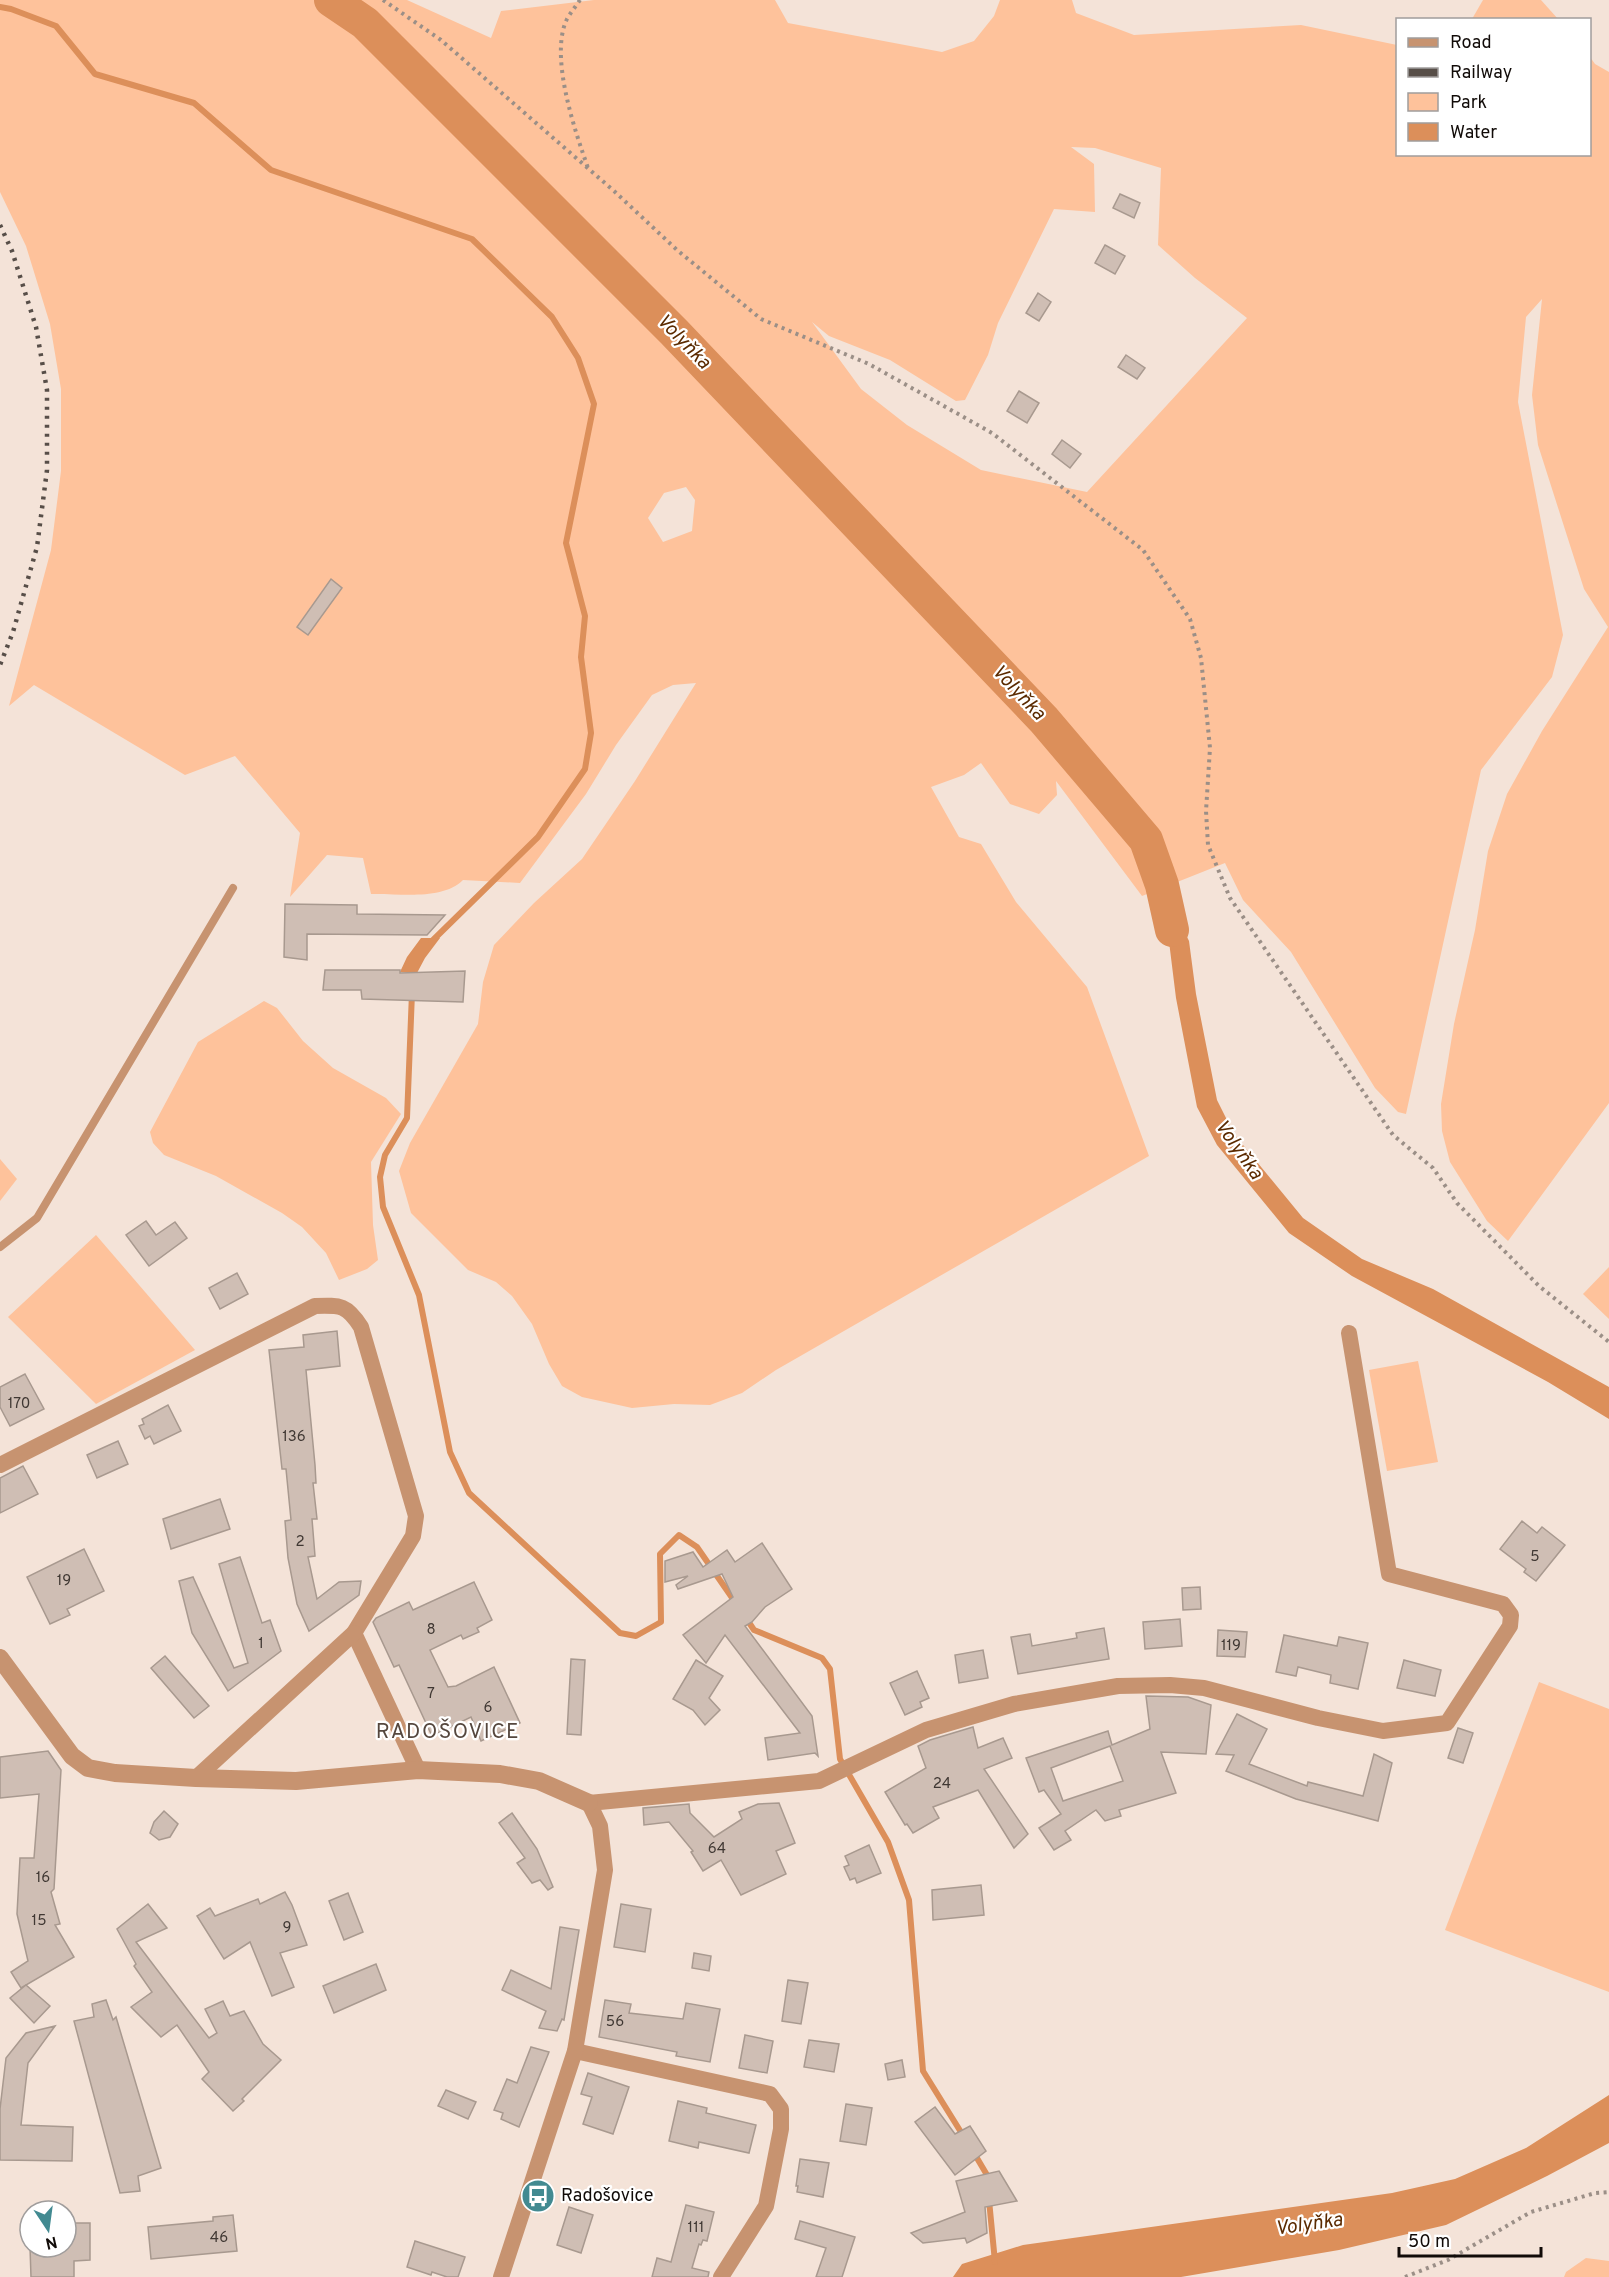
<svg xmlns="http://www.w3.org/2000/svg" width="1609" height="2277" viewBox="0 0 1609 2277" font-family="Overpass,sans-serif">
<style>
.green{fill:#fec29b;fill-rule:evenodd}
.water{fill:#dc8f5a}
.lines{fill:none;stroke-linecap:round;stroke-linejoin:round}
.stream{stroke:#dc8f5a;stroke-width:6}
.river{stroke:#dc8f5a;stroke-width:34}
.building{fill:#cfbeb4;stroke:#a8998f;stroke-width:1.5;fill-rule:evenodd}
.path{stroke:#9b8f87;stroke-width:4;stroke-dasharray:3 4.5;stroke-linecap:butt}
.service{stroke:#c79370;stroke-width:8}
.minor{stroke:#c79370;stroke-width:16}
.tertiary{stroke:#c79370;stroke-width:18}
.rail{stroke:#574e48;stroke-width:4.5;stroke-dasharray:3 6;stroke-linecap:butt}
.labels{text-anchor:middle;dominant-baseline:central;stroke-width:4.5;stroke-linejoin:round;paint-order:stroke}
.number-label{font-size:15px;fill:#403833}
.poi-label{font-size:18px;fill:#110b08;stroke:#fff;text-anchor:start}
.water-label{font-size:20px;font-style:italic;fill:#5b2a00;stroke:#fff}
.quarter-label{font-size:21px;letter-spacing:1.5px;fill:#55473e;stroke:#fff}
</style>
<rect width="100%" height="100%" fill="#f4e3d8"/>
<g class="green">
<path d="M0 0H407L491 38 501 11 594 0H775L788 23 942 52 974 41 994 16 1000 0H1072L1076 13 1134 35 1301 25 1397 45 1398 154H1590V57L1595 64 1609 72V1103L1508 1241 1487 1221 1450 1162 1442 1131 1441 1104 1454 1024 1475 930 1488 851 1507 794 1542 731 1608 627 1584 589 1538 445 1532 395 1542 299 1526 317 1518 402 1563 635 1552 677 1481 770 1406 1114 1398 1112 1375 1088 1291 952 1243 900 1225 863 1142 896 1056 781 1057 795 1039 814 1010 804 981 763 964 775 931 787 959 837 981 844 1016 902 1087 987 1149 1156 776 1370 742 1393 710 1405 674 1404 632 1408 582 1397 562 1386 549 1364 532 1324 512 1296 496 1282 468 1270 411 1213 399 1171 410 1143 478 1024 483 982 494 945 534 903 582 859 635 781 696 683 673 685 652 695 616 745 586 794 520 883 463 880C442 901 399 893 371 894L363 858 327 855 290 897 300 833 235 756 185 775 34 685 9 706 51 550 61 471V389L50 324 26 246 0 192ZM1071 147 1095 148 1161 168 1158 245 1195 278 1247 318 1087 492 981 470 907 425 861 389 812 322 829 336 890 360 956 401 965 400 988 355 998 323 1054 209 1095 212 1094 164ZM686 487 695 500 692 531 663 542 648 518 664 493Z"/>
<polygon points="1483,0 1541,0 1558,19 1472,19"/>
<polygon points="264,1001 277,1008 303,1041 333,1068 386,1098 401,1114 371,1162 373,1225 378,1260 367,1269 339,1280 326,1253 302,1227 282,1213 216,1176 164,1155 153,1143 150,1132 198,1042"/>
<polygon points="0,1159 17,1179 0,1201"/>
<polygon points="96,1235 195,1350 96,1404 8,1317"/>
<polygon points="1609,1267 1609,1319 1583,1294"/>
<polygon points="1418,1361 1438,1462 1387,1471 1369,1370"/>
<polygon points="1539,1682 1609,1709 1609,1992 1445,1930"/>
<polygon points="1586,2258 1609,2261 1609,2277 1564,2277 1566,2272"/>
</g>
<g class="water">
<polygon points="1162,885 1189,941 1196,994 1217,1100 1234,1134 1303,1218 1362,1259 1433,1289 1609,1387 1609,1419 1548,1382 1352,1276 1289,1233 1217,1145 1197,1107 1176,998"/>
<polygon points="421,938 440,938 425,958 417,973 400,972 407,957"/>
<polygon points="1609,2095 1609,2143 1547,2176 1446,2225 1339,2250 1181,2277 953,2277 962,2264 1023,2245 1392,2193 1455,2179 1526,2148"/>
</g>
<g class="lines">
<g class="stream">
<polyline points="0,7 11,9 56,26 95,74 194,103 271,170 472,239 552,317 578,358 594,404 566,543 585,616 581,657 591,733 585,769 538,837 431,942"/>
<polyline points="412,993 407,1118 385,1155 380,1177 383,1207 419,1295 450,1452 469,1493 620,1633 636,1636 661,1622 660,1554 679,1535 697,1547 735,1602"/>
<polyline points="746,1618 754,1630 822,1658 830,1669 840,1759 888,1842 909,1900 923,2071 964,2137"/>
<polyline points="974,2153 987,2175 988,2181"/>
<polyline points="989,2200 995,2262"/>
</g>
<polyline class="river" points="331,0 365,23 674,332 1044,720 1146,840 1162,885 1172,930"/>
</g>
<g class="building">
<polygon points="1120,194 1140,203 1134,218 1113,208"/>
<polygon points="1105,245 1125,256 1115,274 1095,263"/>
<polygon points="1038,293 1051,302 1039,321 1026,313"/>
<polygon points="1126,355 1145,368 1137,379 1118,367"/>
<polygon points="1019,391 1039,403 1027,423 1007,411"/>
<polygon points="1062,440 1081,454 1070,468 1052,454"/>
<polygon points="331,579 342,588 308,635 297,627"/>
<polygon points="285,904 357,905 357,914 445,915 427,935 307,934 307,960 284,957"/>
<polygon points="325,970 400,970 400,973 465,971 463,1002 362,999 361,990 323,990"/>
<polygon points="146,1221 156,1235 175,1222 187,1238 149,1266 126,1235"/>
<polygon points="237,1273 248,1294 220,1309 209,1288"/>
<polygon points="337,1331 340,1366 306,1370 315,1465 316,1483 313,1483 317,1519 312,1519 315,1556 308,1557 317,1599 339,1582 361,1581 359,1595 309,1631 297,1604 288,1558 285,1521 291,1520 286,1469 282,1469 269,1350 304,1347 303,1335"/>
<polygon points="25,1374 44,1409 10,1426 0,1407 0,1387"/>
<polygon points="168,1405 181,1431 154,1444 150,1436 145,1439 139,1426 144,1424 142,1419"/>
<polygon points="118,1441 128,1464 97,1478 87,1455"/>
<polygon points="23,1466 38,1494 0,1513 0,1478"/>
<polygon points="220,1499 230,1529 171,1549 163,1519"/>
<polygon points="1522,1521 1537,1533 1542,1527 1565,1545 1536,1581 1524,1572 1526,1569 1500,1549"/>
<polygon points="762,1543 792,1589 765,1607 752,1622 745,1626 812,1716 818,1756 815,1753 768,1760 765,1738 800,1733 725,1635 706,1663 683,1635 733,1597 722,1574 678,1589 676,1585 688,1576 665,1582 665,1561 693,1552 703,1567 727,1550 735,1562"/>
<polygon points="84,1549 104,1591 67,1609 70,1615 50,1624 27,1577"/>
<polygon points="240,1557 262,1623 270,1620 281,1651 228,1691 192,1633 179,1581 193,1577 234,1668 248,1663 219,1564"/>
<polygon points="474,1582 492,1620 477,1628 479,1632 463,1639 461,1635 430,1650 448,1687 456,1686 494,1667 520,1723 481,1741 471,1717 432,1736 399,1665 394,1667 373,1622 376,1618 409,1602 413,1610"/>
<polygon points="1200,1587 1201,1609 1183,1610 1182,1588"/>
<polygon points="1180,1619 1182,1646 1145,1649 1143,1622"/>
<polygon points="1104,1628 1109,1659 1018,1674 1011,1637 1030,1634 1032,1646 1077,1638 1076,1633"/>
<polygon points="1218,1630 1247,1632 1245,1657 1217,1656"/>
<polygon points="1284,1635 1337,1646 1339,1637 1368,1643 1358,1689 1330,1683 1331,1675 1298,1667 1296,1676 1276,1672"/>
<polygon points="983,1650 988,1678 959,1683 955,1655"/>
<polygon points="165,1656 209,1706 194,1718 151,1668"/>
<polygon points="571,1659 585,1660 581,1735 567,1734"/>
<polygon points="696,1660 723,1676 709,1698 720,1710 705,1725 693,1710 673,1699"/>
<polygon points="1404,1660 1441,1670 1435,1696 1397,1688"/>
<polygon points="917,1671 929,1698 920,1702 922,1707 905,1715 890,1683"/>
<path d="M1146 1696 1188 1697 1211 1705 1206 1754 1161 1752 1176 1793 1119 1810 1121 1816 1105 1821 1096 1810 1065 1831 1071 1840 1054 1850 1039 1828 1061 1814 1044 1790 1039 1792 1026 1758 1108 1731 1112 1745 1150 1729ZM1110 1746 1123 1781 1063 1801 1051 1768Z"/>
<polygon points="1237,1714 1267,1729 1249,1764 1307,1786 1308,1782 1363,1796 1374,1754 1392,1763 1378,1821 1296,1799 1226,1771 1234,1755 1216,1754"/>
<polygon points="973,1727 978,1748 1003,1738 1012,1758 984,1769 1028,1834 1014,1848 978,1790 933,1807 939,1818 913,1833 907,1824 905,1825 885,1792 926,1768 918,1746 930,1740"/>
<polygon points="1458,1728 1473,1733 1463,1763 1448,1758"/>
<polygon points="48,1751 61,1770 54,1889 51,1892 60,1924 55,1925 74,1957 21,1988 11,1972 28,1961 17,1914 20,1858 34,1858 39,1794 0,1798 0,1757"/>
<polygon points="779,1803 795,1843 776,1851 786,1874 741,1895 721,1860 703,1871 691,1852 693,1851 669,1822 644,1825 643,1808 689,1804 690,1813 714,1837 742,1819 739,1812 758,1804"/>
<polygon points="164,1811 178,1824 170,1837 159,1840 150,1833 154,1822"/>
<polygon points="512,1813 537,1849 553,1887 548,1890 540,1880 532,1883 517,1863 525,1858 499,1823"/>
<polygon points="869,1845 881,1873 857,1883 855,1878 850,1880 844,1867 849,1865 845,1856"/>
<polygon points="981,1885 984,1915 933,1920 932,1890"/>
<polygon points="285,1892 292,1905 307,1945 280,1953 294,1987 272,1996 250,1942 224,1959 197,1916 210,1908 215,1916 258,1899 260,1904"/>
<polygon points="348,1893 363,1932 344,1940 329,1901"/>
<polygon points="148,1904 167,1928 136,1942 209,2038 217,2033 205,2009 223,2001 230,2016 244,2011 263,2044 281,2060 242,2099 244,2101 233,2111 202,2079 209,2072 177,2025 161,2037 131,2007 152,1992 134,1966 136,1964 117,1929"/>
<polygon points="621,1904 651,1909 645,1952 614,1947"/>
<polygon points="560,1927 579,1930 564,2020 562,2019 557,2031 539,2028 546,2011 502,1990 511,1970 551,1989"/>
<polygon points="694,1953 711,1956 709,1971 692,1968"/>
<polygon points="376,1964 386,1990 334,2013 323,1986"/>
<polygon points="788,1980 808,1983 801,2024 782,2021"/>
<polygon points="26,1985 50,2006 34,2023 10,1998"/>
<polygon points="106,2000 113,2020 116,2017 161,2168 138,2176 140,2191 120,2193 74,2021 94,2017 92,2004"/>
<polygon points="605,2000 631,2004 629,2013 683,2019 686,2003 720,2009 710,2062 676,2056 677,2052 599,2037"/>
<polygon points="55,2026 28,2063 21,2125 73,2127 72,2161 0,2160 0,2109 6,2058 26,2033"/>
<polygon points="745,2035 773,2041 767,2073 739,2068"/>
<polygon points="809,2040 839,2044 834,2072 804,2067"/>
<polygon points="531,2047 549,2052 519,2127 501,2119 503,2113 494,2110 507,2079 517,2083"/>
<polygon points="902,2060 905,2077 888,2080 885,2064"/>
<polygon points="588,2073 629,2087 613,2134 583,2124 592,2097 581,2094"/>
<polygon points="446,2090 476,2102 468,2119 438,2106"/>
<polygon points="678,2101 707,2108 706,2113 756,2125 749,2153 699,2142 698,2148 669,2141"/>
<polygon points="846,2104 872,2108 866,2145 840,2141"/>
<polygon points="935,2107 955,2134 970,2126 986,2151 955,2175 915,2122"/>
<polygon points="800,2159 829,2163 823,2197 797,2192 798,2186 796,2186"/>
<polygon points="999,2171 1017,2201 985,2207 987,2233 967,2243 965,2238 923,2243 911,2233 965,2212 956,2181"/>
<polygon points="686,2205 714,2212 707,2241 703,2240 701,2245 699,2244 692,2268 709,2272 708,2277 652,2277 657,2258 671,2262"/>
<polygon points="569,2207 593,2215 581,2253 557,2245"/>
<polygon points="233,2215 237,2251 151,2259 148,2227 213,2221 213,2217"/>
<polygon points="800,2221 855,2237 842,2277 816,2277 826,2248 795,2239"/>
<polygon points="66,2223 90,2223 90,2260 74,2261 74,2277 31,2277 30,2247 66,2247"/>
<polygon points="415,2241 465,2257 458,2277 447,2277 432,2272 431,2275 407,2267"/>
</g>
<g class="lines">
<g class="path">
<polyline points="383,0 441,40 614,191 677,250 761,319 869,364 992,433 1143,550 1190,619 1201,658 1210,748 1206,811 1208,845 1230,898 1393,1135 1433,1168 1457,1203 1539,1286 1609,1342"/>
<path d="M580 0C576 6 571 12 567 19 549 56 575 131 588 168"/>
<polyline points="1405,2277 1448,2260 1531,2212 1595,2193 1609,2192"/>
</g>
<polyline class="service" points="0,1247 37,1218 233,888"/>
<g class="minor">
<path d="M0 1465 315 1306C341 1305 347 1305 361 1327L416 1516 413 1536 354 1633 418 1770"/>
<polyline points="196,1778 354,1633"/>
<polyline points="575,2051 770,2094 781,2109 781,2129 766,2206 721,2277"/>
<polyline points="501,2277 575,2051 605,1870 600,1826 589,1803 819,1781 926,1730 1014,1704 1118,1686 1170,1685 1204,1688 1318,1718 1383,1731 1447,1723 1510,1626 1511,1615 1503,1604 1389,1574 1349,1333"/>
</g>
<polyline class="tertiary" points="0,1658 72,1756 88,1768 115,1773 196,1778 296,1781 418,1770 500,1774 539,1781 589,1803"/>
<polyline class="rail" points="0,225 12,251 36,327 47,390 47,470 37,547 13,632 0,665"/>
</g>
<defs>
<g id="bus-disc" transform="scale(1.725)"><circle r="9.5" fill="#428a91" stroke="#fff"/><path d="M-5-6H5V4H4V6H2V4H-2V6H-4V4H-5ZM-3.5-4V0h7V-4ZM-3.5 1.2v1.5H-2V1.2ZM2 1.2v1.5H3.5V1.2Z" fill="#fff"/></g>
</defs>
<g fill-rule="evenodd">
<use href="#bus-disc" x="538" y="2196"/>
</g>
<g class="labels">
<g class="number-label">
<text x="19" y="1404">170</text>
<text x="294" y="1437">136</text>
<text x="300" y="1542">2</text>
<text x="1535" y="1557">5</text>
<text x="64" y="1581">19</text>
<text x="431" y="1630">8</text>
<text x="261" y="1644">1</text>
<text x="1231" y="1646">119</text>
<text x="431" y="1694">7</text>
<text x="488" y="1708">6</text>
<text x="942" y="1784">24</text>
<text x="717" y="1849">64</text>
<text x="43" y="1878">16</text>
<text x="39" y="1921">15</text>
<text x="287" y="1928">9</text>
<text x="615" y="2022">56</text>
<text x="696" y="2228">111</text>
<text x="219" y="2238">46</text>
</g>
<g class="poi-label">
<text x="561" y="2196">Radošovice</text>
</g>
<g class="water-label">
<text transform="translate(683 342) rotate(46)">Volyňka</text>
<text transform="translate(1018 693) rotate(47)">Volyňka</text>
<text transform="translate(1238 1150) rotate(55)">Volyňka</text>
<text transform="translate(1309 2225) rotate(-8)">Volyňka</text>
</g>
<g class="quarter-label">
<text x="448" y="1732">RADOŠOVICE</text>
</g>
</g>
<rect x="1396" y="18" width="195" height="138" fill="#ffffff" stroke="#a09d9c" stroke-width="1.5"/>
<rect x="1408" y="38" width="30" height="9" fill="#c79370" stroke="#a09d9c" stroke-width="1.5"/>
<text x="1450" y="48" font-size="18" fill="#110b08">Road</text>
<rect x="1408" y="68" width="30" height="9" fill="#574e48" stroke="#a09d9c" stroke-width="1.5"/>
<text x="1450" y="78" font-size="18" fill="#110b08">Railway</text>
<rect x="1408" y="93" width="30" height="18" fill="#fec29b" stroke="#a09d9c" stroke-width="1.5"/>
<text x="1450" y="108" font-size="18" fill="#110b08">Park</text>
<rect x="1408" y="123" width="30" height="18" fill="#dc8f5a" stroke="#a09d9c" stroke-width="1.5"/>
<text x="1450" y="138" font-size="18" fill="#110b08">Water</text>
<g transform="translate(48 2229) rotate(167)"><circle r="28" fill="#ffffff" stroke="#a09d9c" stroke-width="1.5"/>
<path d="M0-4.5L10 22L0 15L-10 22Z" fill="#428a91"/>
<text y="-9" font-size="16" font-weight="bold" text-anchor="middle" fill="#110b08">N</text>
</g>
<path d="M1399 2247v9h142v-9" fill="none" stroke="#110b08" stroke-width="3"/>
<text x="1408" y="2247" font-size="18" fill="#110b08" stroke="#ffffff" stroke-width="4.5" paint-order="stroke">50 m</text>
</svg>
